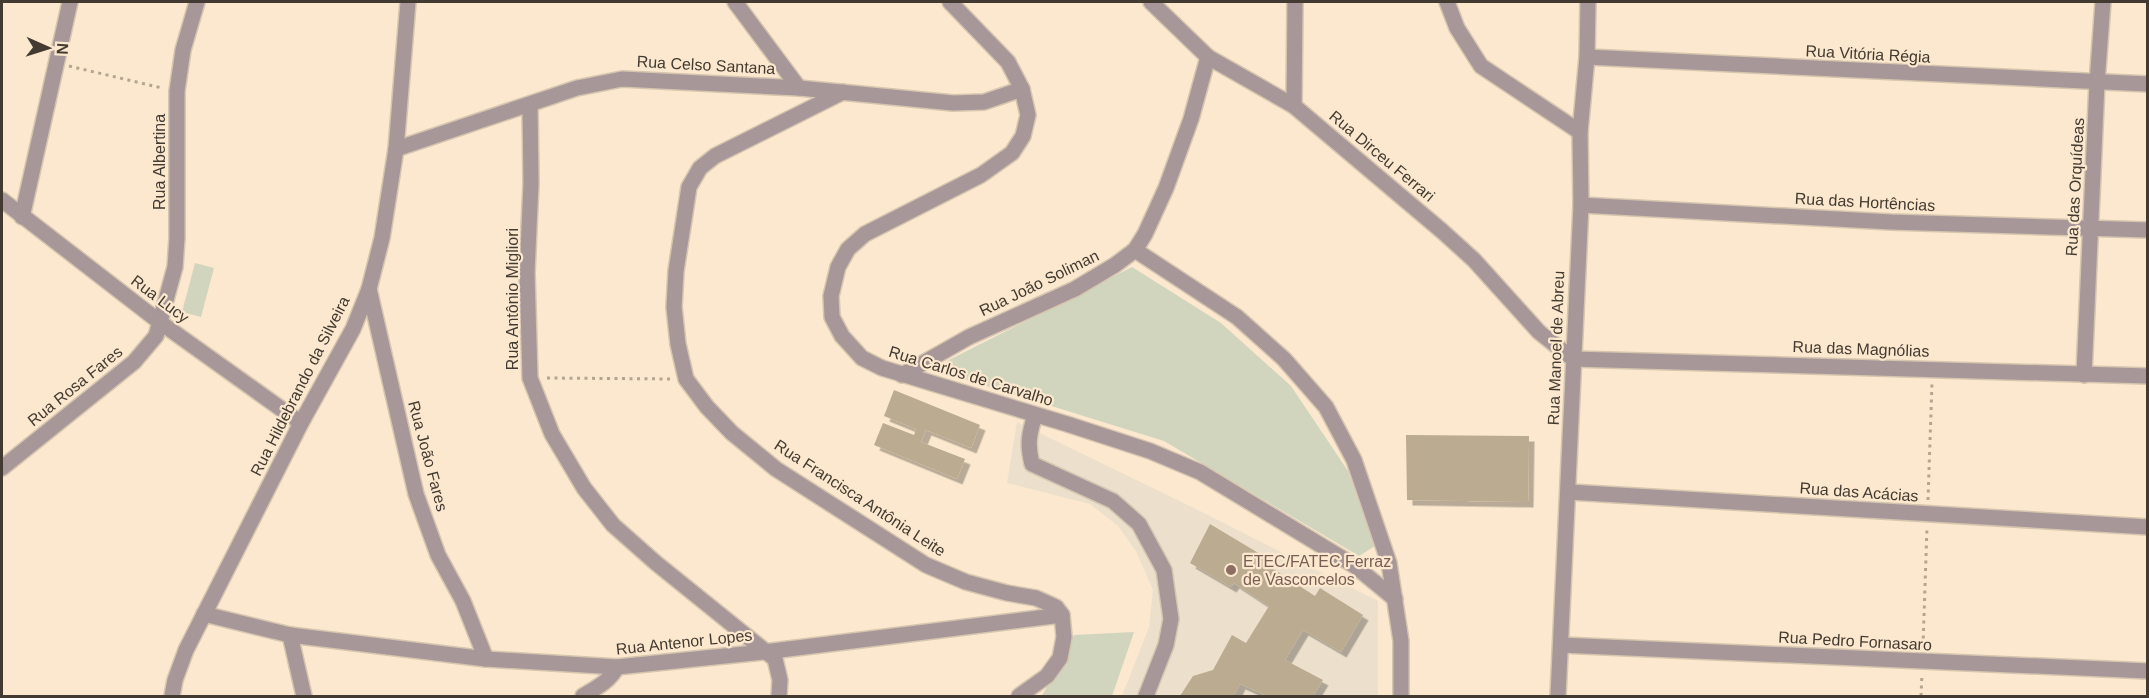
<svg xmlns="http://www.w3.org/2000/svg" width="2149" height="698" viewBox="0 0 2149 698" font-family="Arial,sans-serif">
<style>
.education{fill:#ece0cc}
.green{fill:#d1d5bd}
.building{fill:#bbab91;filter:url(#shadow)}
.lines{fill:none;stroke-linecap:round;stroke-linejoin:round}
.minor-casing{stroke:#d6c5af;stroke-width:18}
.path{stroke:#b4a592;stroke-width:3;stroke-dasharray:3 4.5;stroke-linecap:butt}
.minor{stroke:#a79798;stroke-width:15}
.education-dot{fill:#8d6e63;stroke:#fbe8ce;stroke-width:2}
.labels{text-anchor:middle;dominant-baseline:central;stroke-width:4.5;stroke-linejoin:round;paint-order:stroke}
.street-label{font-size:16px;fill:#433b31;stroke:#fbe8ce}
.education-label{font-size:16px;fill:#785e54;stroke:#fbe8ce;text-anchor:start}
</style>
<defs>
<filter id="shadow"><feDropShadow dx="5.5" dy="5.5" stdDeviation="0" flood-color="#0004"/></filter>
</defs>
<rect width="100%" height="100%" fill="#fbe8ce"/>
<polygon class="education" points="1017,422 1198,510 1378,601 1378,696 1122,696 1149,627 1153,590 1136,551 1118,526 1090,504 1007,483"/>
<g class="green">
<polygon points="195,263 214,268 201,317 182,312"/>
<polygon points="1132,267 1221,323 1291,386 1348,471 1375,546 1359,556 1164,441 945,373 947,361"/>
<polygon points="1134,632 1112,696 1042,696 1074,635"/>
</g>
<g class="building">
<polygon points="894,390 980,425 971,448 926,430 921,442 965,459 957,479 874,445 883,423 914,435 916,429 884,416"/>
<polygon points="1406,435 1529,436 1528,502 1407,500"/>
<polygon points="1210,524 1260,554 1258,559 1315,596 1320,588 1363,615 1341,652 1303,630 1285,660 1323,680 1313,696 1267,696 1240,684 1234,696 1180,696 1193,676 1213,670 1232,635 1246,643 1269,606 1234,583 1231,587 1190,563"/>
</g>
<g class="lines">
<g class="minor-casing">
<g id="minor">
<polyline points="735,2 799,88"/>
<polyline points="950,2 1008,62 1022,89 1028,115 1023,136 1012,153 981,175 865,234 848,249 838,267 831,296 832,317 842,336 862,358 882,368 1067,424 1150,451 1200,472 1355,566 1395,599"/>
<polyline points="1151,2 1208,57 1294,106 1442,231 1474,260 1539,332 1573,359 2148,376"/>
<polyline points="1447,2 1457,28 1481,66 1580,132"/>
<polyline points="1587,57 2148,84"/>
<polyline points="843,92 715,156 700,168 689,187 676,271 674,307 678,344 686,379 707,407 732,433 776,469 926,565 966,582 1007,593 1036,598 1056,607 1062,615 1064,637 1060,658 1047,676 1019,696"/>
<polyline points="530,105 531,183 527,273 530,378 552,434 584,488 613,525 656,563 775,659 780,680 779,696"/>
<polyline points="1294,106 1295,2"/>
<polyline points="396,149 577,88 622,79 799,88 953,103 984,102 1022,89"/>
<polyline points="2,200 161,323 301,423"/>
<polyline points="1581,205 1891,222 2148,230"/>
<polyline points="22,217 70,2"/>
<polyline points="1135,250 1237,317 1284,359 1326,407 1354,460 1389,563 1401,641 1401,696"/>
<polyline points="369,289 416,494 438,555 463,601 486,659"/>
<polyline points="902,375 969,337 1075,289 1115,265 1135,250 1145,234 1166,188 1191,119 1208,57"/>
<polyline points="2084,375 2097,83 2103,2"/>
<path d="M1035 415C1029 434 1027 444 1032 464L1113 501 1139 524 1164 570 1171 619 1166 645 1146 696"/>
<polyline points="2,468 134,362 156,336 175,267 177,238 177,91 183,50 197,2"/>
<polyline points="1569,492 2148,527"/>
<polyline points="204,614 290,635 486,659 617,667 764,652 1062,615"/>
<polyline points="290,635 304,696"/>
<polyline points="1561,645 2148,671"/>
<polyline points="172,696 175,680 186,650 301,423 353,329 369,289 382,238 396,149 408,2"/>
<path d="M583 696C596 688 610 681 617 667"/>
<polyline points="1558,696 1581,205 1580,132 1587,57 1588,2"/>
</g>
</g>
<g class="path">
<polyline points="69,66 162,88"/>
<polyline points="547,378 673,379"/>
<polyline points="1928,500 1932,383"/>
<polyline points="1923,646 1927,527"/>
<polyline points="1921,696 1922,674"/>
</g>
<use href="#minor" class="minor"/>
</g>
<circle class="education-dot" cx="1231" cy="570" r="6"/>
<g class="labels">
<g class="street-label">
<text transform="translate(1868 54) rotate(3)">Rua Vitória Régia</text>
<text transform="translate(706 65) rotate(3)">Rua Celso Santana</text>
<text transform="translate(1382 156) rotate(40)">Rua Dirceu Ferrari</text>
<text transform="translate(159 162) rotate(-90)">Rua Albertina</text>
<text transform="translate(2075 187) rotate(-87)">Rua das Orquídeas</text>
<text transform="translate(1865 202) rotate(3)">Rua das Hortências</text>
<text transform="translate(1039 283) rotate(-26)">Rua João Soliman</text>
<text transform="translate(160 299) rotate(37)">Rua Lucy</text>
<text transform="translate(512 299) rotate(-90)">Rua Antônio Migliori</text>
<text transform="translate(1556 348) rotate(-88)">Rua Manoel de Abreu</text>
<text transform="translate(1861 349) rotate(2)">Rua das Magnólias</text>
<text transform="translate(971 376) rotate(17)">Rua Carlos de Carvalho</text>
<text transform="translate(75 386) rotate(-39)">Rua Rosa Fares</text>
<text transform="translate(300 386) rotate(-63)">Rua Hildebrando da Silveira</text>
<text transform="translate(428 456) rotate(75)">Rua João Fares</text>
<text transform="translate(1859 492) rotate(4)">Rua das Acácias</text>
<text transform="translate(860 498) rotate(33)">Rua Francisca Antônia Leite</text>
<text transform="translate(1855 641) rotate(3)">Rua Pedro Fornasaro</text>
<text transform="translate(684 642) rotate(-6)">Rua Antenor Lopes</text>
</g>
<g class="education-label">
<text x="1243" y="561">ETEC/FATEC Ferraz<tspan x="1243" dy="18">de Vasconcelos</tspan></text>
</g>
</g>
<rect width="2149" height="698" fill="none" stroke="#433b31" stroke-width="6"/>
<g transform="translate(48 48) rotate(93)" stroke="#fbe8ce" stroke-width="4.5" paint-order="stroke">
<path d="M0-4.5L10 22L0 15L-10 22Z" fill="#433b31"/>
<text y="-9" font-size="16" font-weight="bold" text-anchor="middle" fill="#433b31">N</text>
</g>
</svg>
